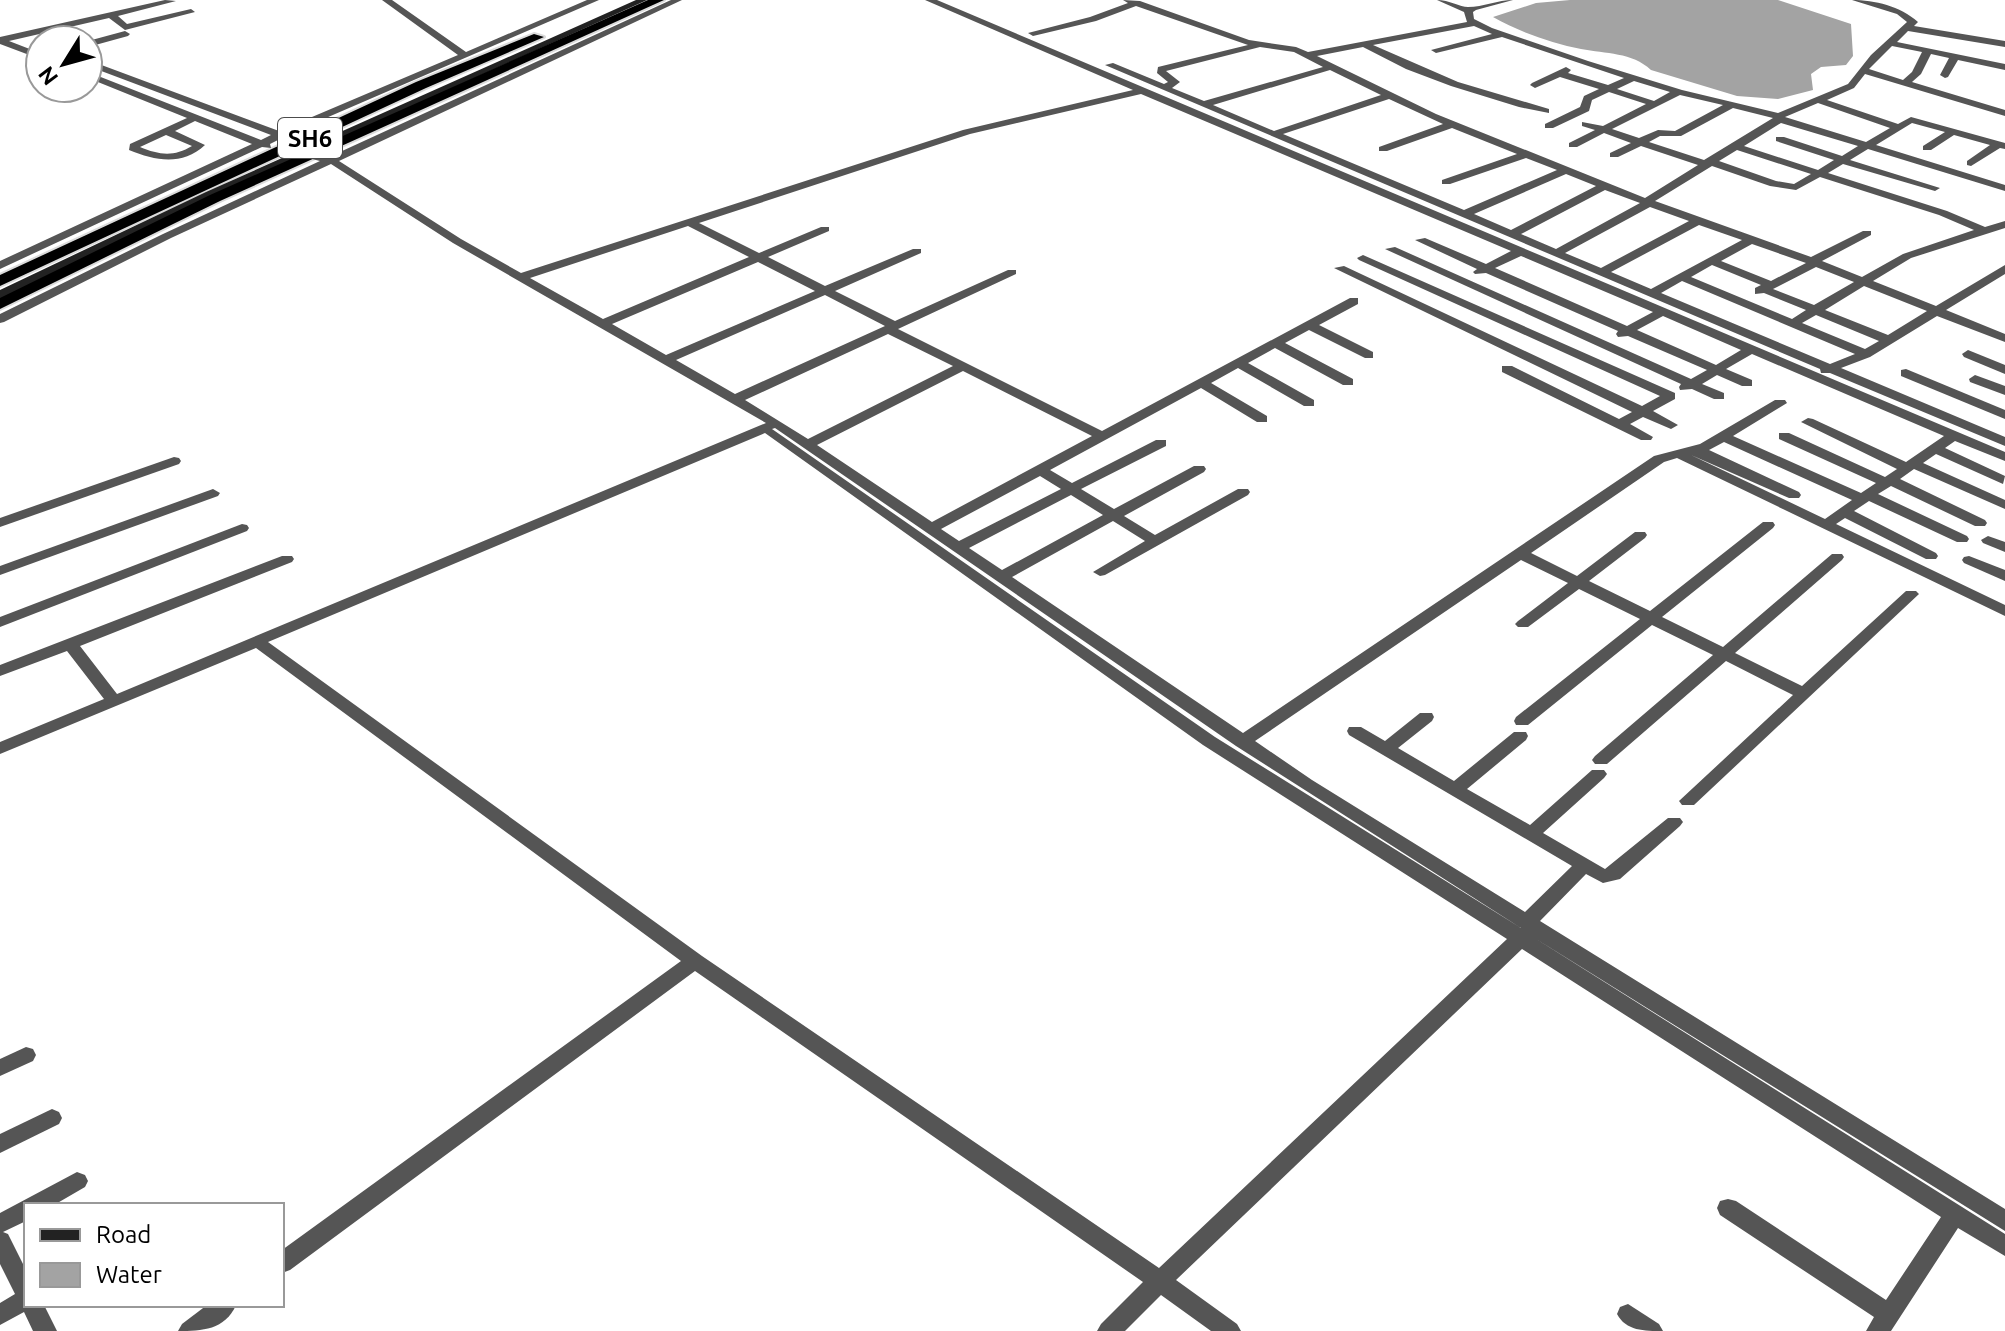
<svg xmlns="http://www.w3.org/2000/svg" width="2005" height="1331" viewBox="0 0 2005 1331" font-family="Ubuntu,sans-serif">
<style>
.water{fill:#a3a3a3}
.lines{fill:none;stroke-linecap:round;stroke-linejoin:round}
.trunk-casing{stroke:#dbdbdb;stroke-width:4}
.minor{fill:#555;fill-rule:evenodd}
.secondary{fill:#222;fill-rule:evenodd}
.trunk{fill:#000;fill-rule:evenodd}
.labels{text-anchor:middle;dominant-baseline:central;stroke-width:8;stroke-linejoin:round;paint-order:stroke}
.shield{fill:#fff;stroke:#4c4c4c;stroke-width:2}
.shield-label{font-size:24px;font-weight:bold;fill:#000}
</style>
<rect width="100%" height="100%" fill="#fff"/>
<path class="water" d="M1570 0H1778L1851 24 1853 56 1846 65 1821 67 1811 74 1813 90 1778 99 1737 96 1651 70C1632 52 1606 54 1581 49 1552 43 1519 32 1493 17L1536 3Z"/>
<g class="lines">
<g class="trunk-casing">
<g id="trunk">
<polygon points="648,0 664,0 220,201 0,309 0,298 210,195"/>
<polygon points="534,34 544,37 426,88 0,286 0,275 416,82"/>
</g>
</g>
<g class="minor">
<polygon points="165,0 176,1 118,16 127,24 191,9 195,12 125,30 109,18 9,41 40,53 40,59 0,44 0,37"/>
<path d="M382 0H392L466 52 587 0H599L312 124 289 135V139H280L270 144 271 148 262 147 0 269V261L252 144 195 121 175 131 205 145C182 166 156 161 129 150L130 144 187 118 88 78V72L261 140 271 135 88 66V60L279 131 458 55ZM166 135 192 146C174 157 159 155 140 147Z"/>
<path d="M671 0H682L339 161 461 239 521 273 963 130 1133 90 925 0H937L2005 452V461L1955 441 1945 448 2005 476 2003 484 1936 454 1923 463 2005 500V509L1914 469 1900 479 1985 520 1987 523 1985 526H1975L1891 486 1878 494 1967 536 1969 539 1967 542H1957L1869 501 1854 511 1936 553 1938 556 1936 559H1926L1845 518 1836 524 2005 605V616L1677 458 1664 462 1531 553 1577 576 1635 532H1645L1647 535 1645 538 1589 581 1650 611 1763 522H1773L1775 525 1773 528 1662 617 1723 647 1832 554H1842L1844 557 1842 560 1735 653 1802 686 1906 591H1916L1919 594 1694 805H1682L1679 801 1793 695 1726 661 1607 764H1595L1592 760 1595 756 1713 655 1652 625 1528 725H1516L1514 721 1516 717 1640 619 1579 589 1528 627H1518L1515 624 1518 621 1568 583 1521 560 1255 741 1312 780 1525 912 1572 866 1349 735 1347 731 1349 727H1361L1385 741 1420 713H1432L1434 717 1432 721 1398 748 1454 781 1514 732H1526L1528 736 1526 740 1467 789 1530 825 1592 770H1604L1607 774 1604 778 1543 833 1605 869 1668 818H1680L1683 822 1680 826 1620 879 1603 883 1586 874 1540 921 2005 1209V1231L1533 937 2005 1234V1256L1958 1228 1891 1331H1866L1874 1317 1720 1215 1717 1208 1720 1201 1728 1199 1736 1201 1886 1300 1941 1217 1522 949 1176 1280 1237 1324 1241 1331H1211L1161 1295 1125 1331H1097L1101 1324 1143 1282 695 971 290 1270 282 1273V1250L681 961 256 648 0 754V742L104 699 67 651 0 676V665L282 556H292L294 559 292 562 80 646 117 694 766 423 453 243 331 164 171 238 4 322 0 323V314L163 234 320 161 308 158V154L329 157ZM1141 94 1511 251 1486 264 1425 238 1415 240 1477 269 1473 272 1475 274 1486 273 1618 331 1616 334 1618 337 1628 336 1707 370 1691 379 1395 247 1385 249 1681 384 1679 387 1680 390 1692 389 1714 399H1724V393L1702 384 1717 375 1742 386H1752V380L1726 369 1752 354 1944 436 1906 462 1813 419 1808 418 1801 422 1897 469 1885 477 1789 433H1779V439L1876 483 1861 493 1733 436 1787 403 1785 400H1775L1700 444 1654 456 1243 733 1012 577 1113 521 1145 541 1093 572 1100 576 1105 575 1248 495 1250 492 1248 489H1238L1155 535 1124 516 1204 472 1206 469 1204 466H1194L1114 509 1081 489 1166 446V440H1156L1072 483 1050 470 1201 388 1257 422H1267V416L1211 383 1238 368 1304 406H1314V400L1248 363 1275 348 1343 385H1353V379L1285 343 1309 330 1365 358H1373V352L1319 325 1358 304V298H1350L1102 431 898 329 1016 274V270H1008L895 321 835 291 921 253V249H913L825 286 768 257 829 231V227H821L759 253 699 223 970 134ZM688 226 749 257 603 319 530 278ZM1521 256 1653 312 1627 326 1495 268ZM758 262 815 291 666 355 612 324ZM825 295 885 326 735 394 676 360ZM1663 316 1741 350 1716 365 1637 330ZM888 334 953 366 808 439 745 400ZM963 371 1092 436 932 522 817 445ZM775 428 1236 746 1521 928 1215 737 772 429ZM765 433 1203 745 1507 939 1159 1268 702 956 268 642ZM1724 442 1852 500 1825 519 1691 455 1789 498H1799L1801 495 1799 492 1709 450ZM1040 476 1061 489 959 541 941 529ZM1071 495 1103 515 1002 570 969 548Z"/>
<path d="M1123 0 1140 1 1249 40 1296 47 1308 52 1467 22 1464 12 1437 0C1449 0 1460 7 1468 7 1483 7 1498 0 1513 0L1476 10 1473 12 1474 19 1492 28 1588 61 1682 90 1778 113 1848 84 1871 55 1907 22 1897 14 1852 0C1875 0 1900 6 1918 22L1914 26 2005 41V47L1908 31 1897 42 2005 64V70L1958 60 1948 77 1945 78 1940 75 1949 58 1931 54 1921 74 1912 82 2005 110V116L1865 74 1854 88 1827 100 1898 124 1911 117 2005 143V149L2000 148 1971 166 1967 165V161L1990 145 1954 135 1931 150H1923V146L1945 132 1912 123 1876 145 2005 185V191L1868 149 1850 160 1940 188 1935 191 1843 164 1828 173 1947 211 1985 227 2005 221V228L1911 258 1873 281 1936 306 2005 265V274L1946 310 2005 334V342L1937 316 1870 357 1841 368 2005 437V446L1830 373H1821L1820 369 1105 65 1113 63 1164 84 1168 82 1157 73 1158 67 1248 45 1136 6 1096 21 1033 36 1028 33 1090 17 1128 3ZM1474 26 1492 34 1431 50 1436 53 1502 37 1624 78 1608 85 1568 73 1571 70 1566 67 1532 83 1530 85 1535 88 1560 77 1599 89 1584 96 1580 107 1545 124V128H1553L1589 111 1592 100 1609 92 1646 104 1603 126 1582 122V126L1595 130 1569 143V147H1577L1604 133 1631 143 1610 153V157H1618L1641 146 1698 165 1645 198 1436 114 1317 56 1363 47 1406 69 1451 86 1519 107 1549 113V109L1458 82 1373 45ZM1892 46 1922 52 1912 72 1903 80 1869 69ZM1260 47 1294 52 1323 67 1204 101 1172 88 1180 82 1166 71ZM1330 70 1381 95 1274 131 1213 105ZM1634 81 1670 92 1654 101 1617 89ZM1680 95 1723 105 1675 131 1658 130 1639 138 1612 129ZM1389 99 1443 124 1379 147V151H1387L1452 128 1517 154 1442 180V184H1450L1526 158 1557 170 1464 210 1283 134ZM1818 103 1890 128 1866 142 1785 117ZM1733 108 1773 118 1704 160 1649 142 1660 136H1681ZM1781 123 1858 146 1842 156 1784 137H1776V141L1834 160 1818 170 1744 146ZM1737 150 1811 174 1794 184 1776 181 1719 161ZM1712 166 1770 186 1796 190 1820 177 1939 215 1974 230 1903 254 1862 277 1822 261 1871 235V231H1863L1811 257 1655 201ZM1566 174 1596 186 1511 230 1474 214ZM1605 190 1640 203 1556 249 1521 234ZM1650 207 1689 221 1601 268 1565 253ZM1699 225 1742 240 1651 289 1611 272ZM1752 244 1806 263 1771 281 1721 261ZM1712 265 1761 285 1755 288V294L1764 293 1806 310 1792 319 1691 277ZM1816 267 1854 282 1814 305 1773 289ZM1682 281 1855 354 1830 364 1661 293ZM1864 286 1927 311 1888 335 1825 310ZM1816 315 1879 341 1865 349 1802 323Z"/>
<polygon points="125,31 130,34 128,36 88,47 88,41"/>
<polygon points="1363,255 1675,393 1675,399 1653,411 1678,425 1671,429 1643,417 1630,424 1653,437 1651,440 1641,440 1502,372 1502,366 1512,366 1619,419 1632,412 1334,268 1344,266 1642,406 1660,396 1359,260 1357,258"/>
<polygon points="1968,350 2005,365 2005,374 1964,357 1962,354"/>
<polygon points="1906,369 2005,410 2005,419 1901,376 1901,370"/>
<polygon points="1975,375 2005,386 2005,395 1970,382 1969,379"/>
<polygon points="174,457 179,458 181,461 179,464 0,527 0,518"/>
<polygon points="213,489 220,493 218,496 0,575 0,566"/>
<polygon points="242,524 247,525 249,528 247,531 0,627 0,617"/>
<polygon points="1988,536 2005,542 2005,552 1983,543 1981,540"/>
<polygon points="1969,556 2005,570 2005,581 1964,563 1962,560 1964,557"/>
<polygon points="26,1047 33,1049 36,1055 33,1061 0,1076 0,1059"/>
<polygon points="52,1109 59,1112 62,1118 59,1124 0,1153 0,1134"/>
<polygon points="77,1172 85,1175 88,1181 85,1187 54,1205 26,1205 26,1221 3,1232 8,1234 26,1270 26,1305 44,1305 57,1331 33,1331 24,1312 0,1325 0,1303 15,1294 0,1264 0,1213"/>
<path d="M1628 1304 1659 1324 1663 1331C1644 1331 1626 1331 1617 1314L1620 1307Z"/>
<path d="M207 1305H236C225 1330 202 1331 178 1331L182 1324Z"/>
</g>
<polygon class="secondary" points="636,0 647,0 214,196 0,299 0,290 206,192"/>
<use href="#trunk" class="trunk"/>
</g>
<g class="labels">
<rect class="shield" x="278" y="118" width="64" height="40" rx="6"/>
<g class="shield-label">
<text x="310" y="138">SH6</text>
</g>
</g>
<rect x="24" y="1203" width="260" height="104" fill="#ffffff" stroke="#999999" stroke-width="2"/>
<rect x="40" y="1229" width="40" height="12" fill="#222222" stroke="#999999" stroke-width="2"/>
<text x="96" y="1243" font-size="24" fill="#000000">Road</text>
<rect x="40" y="1263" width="40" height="24" fill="#a3a3a3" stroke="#999999" stroke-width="2"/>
<text x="96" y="1283" font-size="24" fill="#000000">Water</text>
<g transform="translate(64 64) rotate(233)"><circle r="38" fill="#ffffff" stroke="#999999" stroke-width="2"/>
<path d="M0-6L14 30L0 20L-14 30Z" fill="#000000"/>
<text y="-12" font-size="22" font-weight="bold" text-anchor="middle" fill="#000000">N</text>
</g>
</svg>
